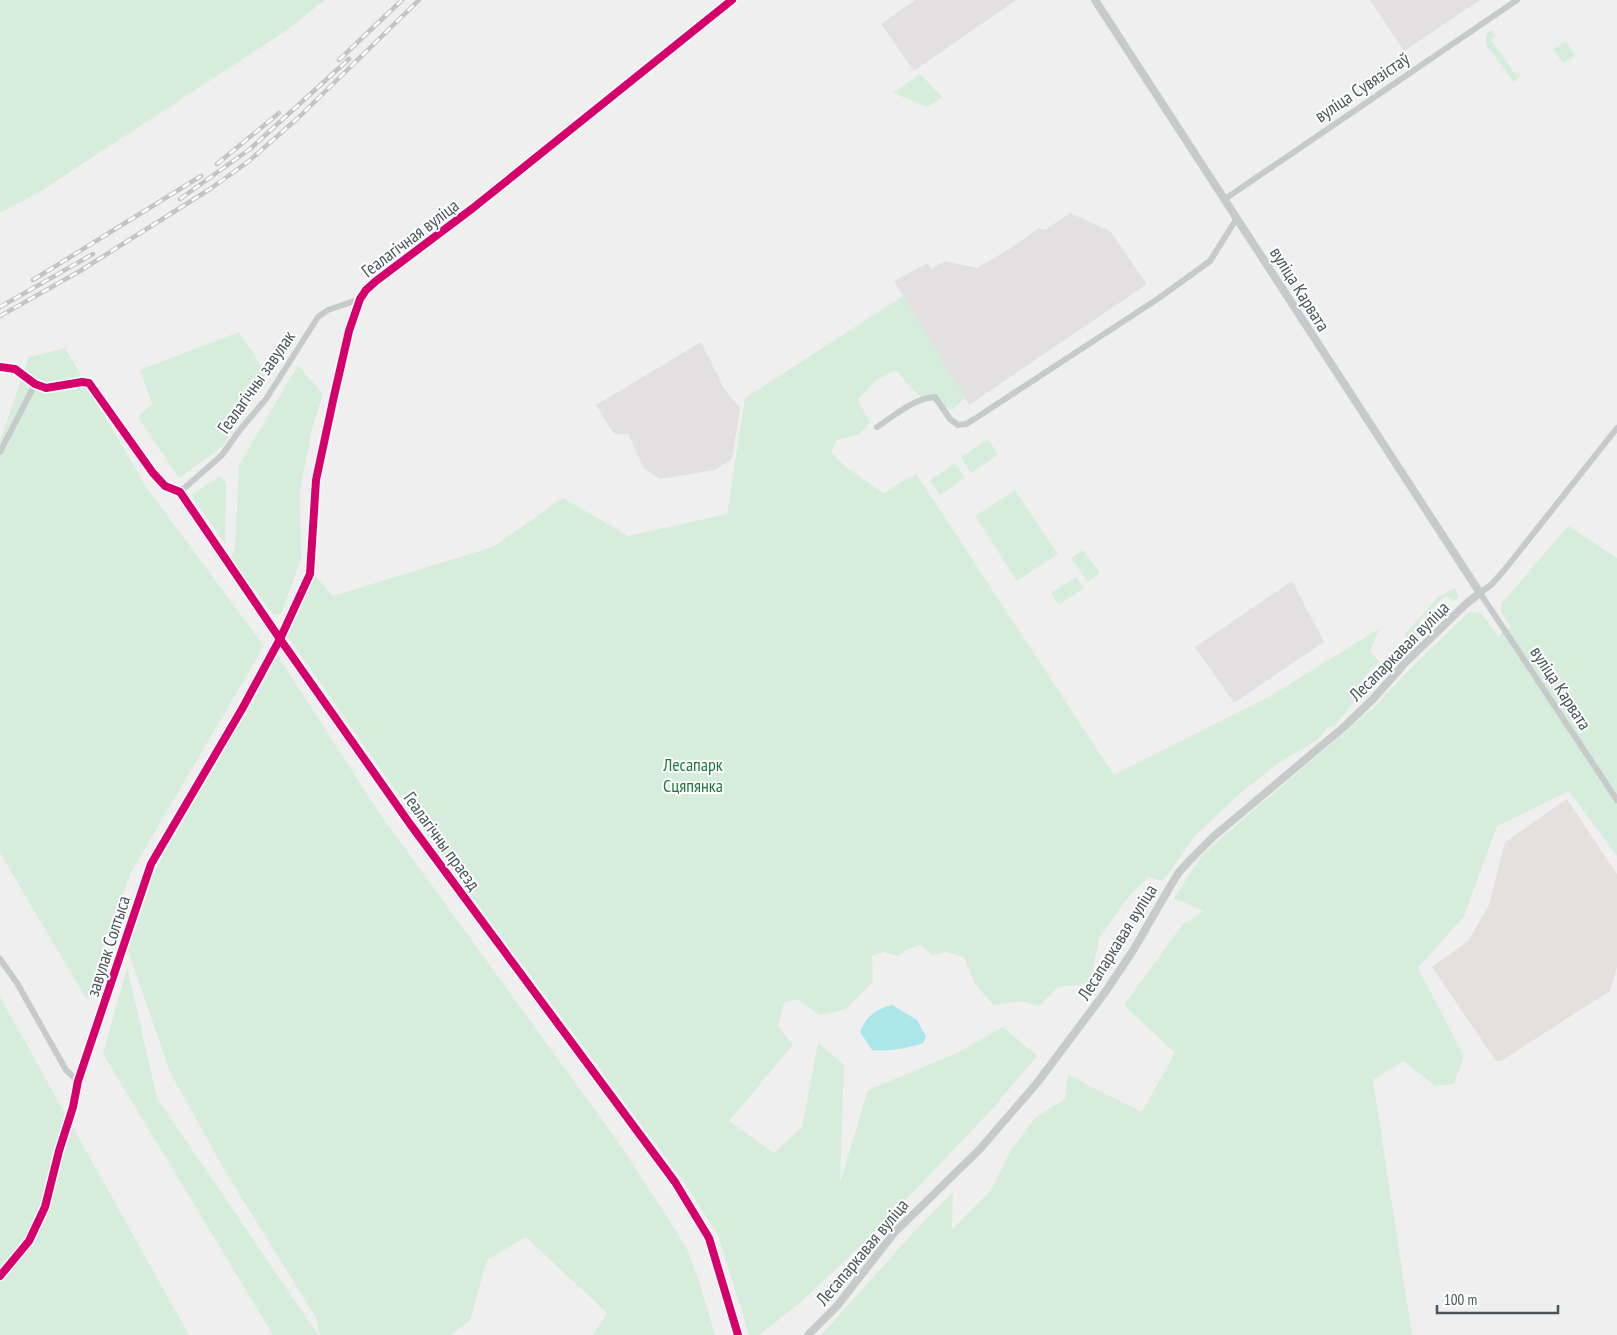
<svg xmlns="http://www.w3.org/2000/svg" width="1617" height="1335" viewBox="0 0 1617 1335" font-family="'PT Sans Narrow',sans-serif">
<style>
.commercial{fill:#e4e1dd}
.education{fill:#e2e0e1}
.green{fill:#d5edda}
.water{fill:#abe6e9}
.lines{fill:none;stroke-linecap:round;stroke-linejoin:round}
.minor{stroke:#c7cacb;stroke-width:6}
.tertiary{stroke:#c7cacb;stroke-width:8}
.rail-casing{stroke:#c2c4c6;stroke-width:4.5}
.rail{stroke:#fff;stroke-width:2.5;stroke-dasharray:8;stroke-linecap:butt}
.cycleway-casing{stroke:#fff;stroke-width:11}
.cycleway{stroke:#d6006c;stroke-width:8}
.labels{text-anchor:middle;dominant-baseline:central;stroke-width:4;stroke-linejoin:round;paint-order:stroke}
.street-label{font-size:18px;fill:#47545b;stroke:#fff}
.park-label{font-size:18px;fill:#1b793c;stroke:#fff}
</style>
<rect width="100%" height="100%" fill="#f0efef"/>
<polygon class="commercial" points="1567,799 1617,874 1617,967 1610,991 1501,1061 1496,1061 1432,967 1468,941 1489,905 1505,842"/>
<g class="education">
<polygon points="915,0 1016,0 914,71 881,24"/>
<polygon points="1370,0 1480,0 1404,51"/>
<polygon points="1070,213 1110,231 1147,284 969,405 894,281 928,263 931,269 945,261 977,268 1008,250 1039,228 1045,230"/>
<polygon points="701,342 724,389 740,408 732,459 715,470 660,479 644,468 628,434 614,434 596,405"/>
<polygon points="1292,581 1324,642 1234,703 1195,647"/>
</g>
<g class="green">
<polygon points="0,0 325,0 287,30 41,191 0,213"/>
<path d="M1492 30 1496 36 1491 40 1515 74 1519 72 1520 76 1514 82 1487 46C1486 40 1486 36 1489 31Z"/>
<polygon points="1566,41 1575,56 1563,63 1553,49"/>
<polygon points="920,74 942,97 928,107 893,93"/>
<polygon points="903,296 965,398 952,410 918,395 895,370 874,382 858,400 870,422 858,435 837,440 831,452 846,467 883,493 916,474 1114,775 1272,695 1380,628 1370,651 1379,662 1364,677 1356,698 1336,725 1327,728 1319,739 1277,764 1236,797 1194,837 1163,881 1149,877 1129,896 1099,938 1090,984 1058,987 1039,1006 1021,1001 993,1005 975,984 964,957 945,952 933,955 921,945 907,949 898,956 884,952 872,956 873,982 846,1009 820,1015 796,999 784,1003 778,1026 793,1045 729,1121 774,1153 802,1127 818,1043 844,1065 840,1183 868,1090 955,1054 1003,1027 1037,1056 994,1107 879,1228 800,1303 759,1335 749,1335 718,1235 683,1181 436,848 283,630 304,583 307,567 333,596 493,547 563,498 628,536 727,514 745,398"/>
<polygon points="239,332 266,373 223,446 179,478 138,417 152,404 140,370"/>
<polygon points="65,348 146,487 264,646 130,874 87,1000 0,853 0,441 29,357"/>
<polygon points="298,365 323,394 312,429 300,491 301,559 281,614 274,615 230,558 235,549 239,465"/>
<polygon points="988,439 998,455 971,473 961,457"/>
<polygon points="955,463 965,478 940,495 930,480"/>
<polygon points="220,476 226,483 225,544 191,495"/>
<polygon points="1015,490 1058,554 1017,581 975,516"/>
<polygon points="1568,526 1617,558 1617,856 1569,791 1497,826 1464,916 1418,968 1464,1056 1454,1084 1435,1086 1403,1061 1373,1080 1412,1335 821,1335 913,1233 953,1192 952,1229 991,1190 1011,1150 1036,1117 1065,1099 1068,1074 1087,1085 1142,1112 1175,1053 1124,1005 1183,924 1204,911 1174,898 1201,857 1219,840 1373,708 1409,670 1469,612 1481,613 1498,636 1511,627 1501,612 1501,604"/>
<polygon points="1083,550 1100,573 1088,582 1071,558"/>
<polygon points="1076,577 1084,588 1059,605 1051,593"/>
<polygon points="1455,588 1459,598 1453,601 1445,596 1419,622 1427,630 1426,634 1405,650 1405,634 1438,597"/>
<polygon points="276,653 380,814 619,1143 668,1218 687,1249 700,1284 715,1335 593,1335 607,1313 526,1237 487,1260 470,1320 451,1335 320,1335 316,1318 225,1171 170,1072 124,939 147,884"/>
<polygon points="127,967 157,1098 318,1335 273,1335 103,1054"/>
<polygon points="0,997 189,1335 0,1335"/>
</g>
<path class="water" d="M892 1005 917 1020 926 1037 923 1043C908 1048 888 1052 872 1050L860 1032C866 1016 876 1009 892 1005Z"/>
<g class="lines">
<g class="minor">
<polyline points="1225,199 1517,0"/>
<polyline points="0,367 15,369 35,384 46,388 82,382 89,383 153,473 165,486 180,492 280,639 410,824 675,1182 709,1238 738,1335"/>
<path d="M877 427C894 416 914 398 935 397L950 419 958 425 966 424 976 418 1159 298 1210 261 1237 218"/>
<polyline points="1617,428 1506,568 1492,584 1480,593 1617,800"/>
<polyline points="0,452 35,384"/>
<polyline points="180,492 222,455 239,431 266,399 318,317 328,310 360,299"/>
<polyline points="0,959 17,983 66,1070 78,1081"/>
</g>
<g class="tertiary">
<polyline points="0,1276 29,1241 45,1207 59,1151 73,1107 78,1081 151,864 242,709 280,639 310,574 316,480 334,396 349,331 360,299 366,290 376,281 473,208 732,0"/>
<polyline points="808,1335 837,1306 894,1233 980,1149 1037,1083 1106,991 1134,949 1171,885 1179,872 1192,858 1213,837 1345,726 1373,699 1404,664 1467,603 1480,593 1095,0"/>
</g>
<g class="rail-casing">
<g id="rail">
<polyline points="339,60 402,0"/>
<polyline points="217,164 279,113"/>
<polyline points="180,199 250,149 349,59"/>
<polyline points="33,280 201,176"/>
<polyline points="0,307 93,254"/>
<polyline points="0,316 80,271 210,189 249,161 298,118 419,0"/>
</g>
</g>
<use href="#rail" class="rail"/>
<g class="cycleway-casing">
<g id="cycleway">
<polyline points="0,367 15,369 35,384 46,388 82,382 89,383 153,473 165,486 180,492 280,639 410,824 675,1182 709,1238 738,1335"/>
<polyline points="0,1276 29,1241 45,1207 59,1151 73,1107 78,1081 151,864 242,709 280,639 310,574 316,480 334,396 349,331 360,299 366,290 376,281 473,208 732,0"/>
</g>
</g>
<use href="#cycleway" class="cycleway"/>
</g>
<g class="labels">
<g class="street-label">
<text transform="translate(1362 87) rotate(-34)">вуліца Сувязістаў</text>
<text transform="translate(410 238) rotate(-37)">Геалагічная вуліца</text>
<text transform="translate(1300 289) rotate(58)">вуліца Карвата</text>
<text transform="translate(256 382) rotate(-55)">Геалагічны завулак</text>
<text transform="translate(1399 651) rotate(-45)">Лесапаркавая вуліца</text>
<text transform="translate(1561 688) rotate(57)">вуліца Карвата</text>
<text transform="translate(442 841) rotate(54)">Геалагічны праезд</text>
<text transform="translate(1117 942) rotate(-58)">Лесапаркавая вуліца</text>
<text transform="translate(108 946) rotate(-72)">завулак Солтыса</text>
<text transform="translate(862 1252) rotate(-50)">Лесапаркавая вуліца</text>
</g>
<g class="park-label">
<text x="693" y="764">Лесапарк<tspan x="693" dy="21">Сцяпянка</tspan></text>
</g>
</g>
<path d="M1437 1305v8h121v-8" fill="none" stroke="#47545b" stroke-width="2.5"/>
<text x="1444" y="1305" font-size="15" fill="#47545b" stroke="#ffffff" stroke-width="4" paint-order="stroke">100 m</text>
</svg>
